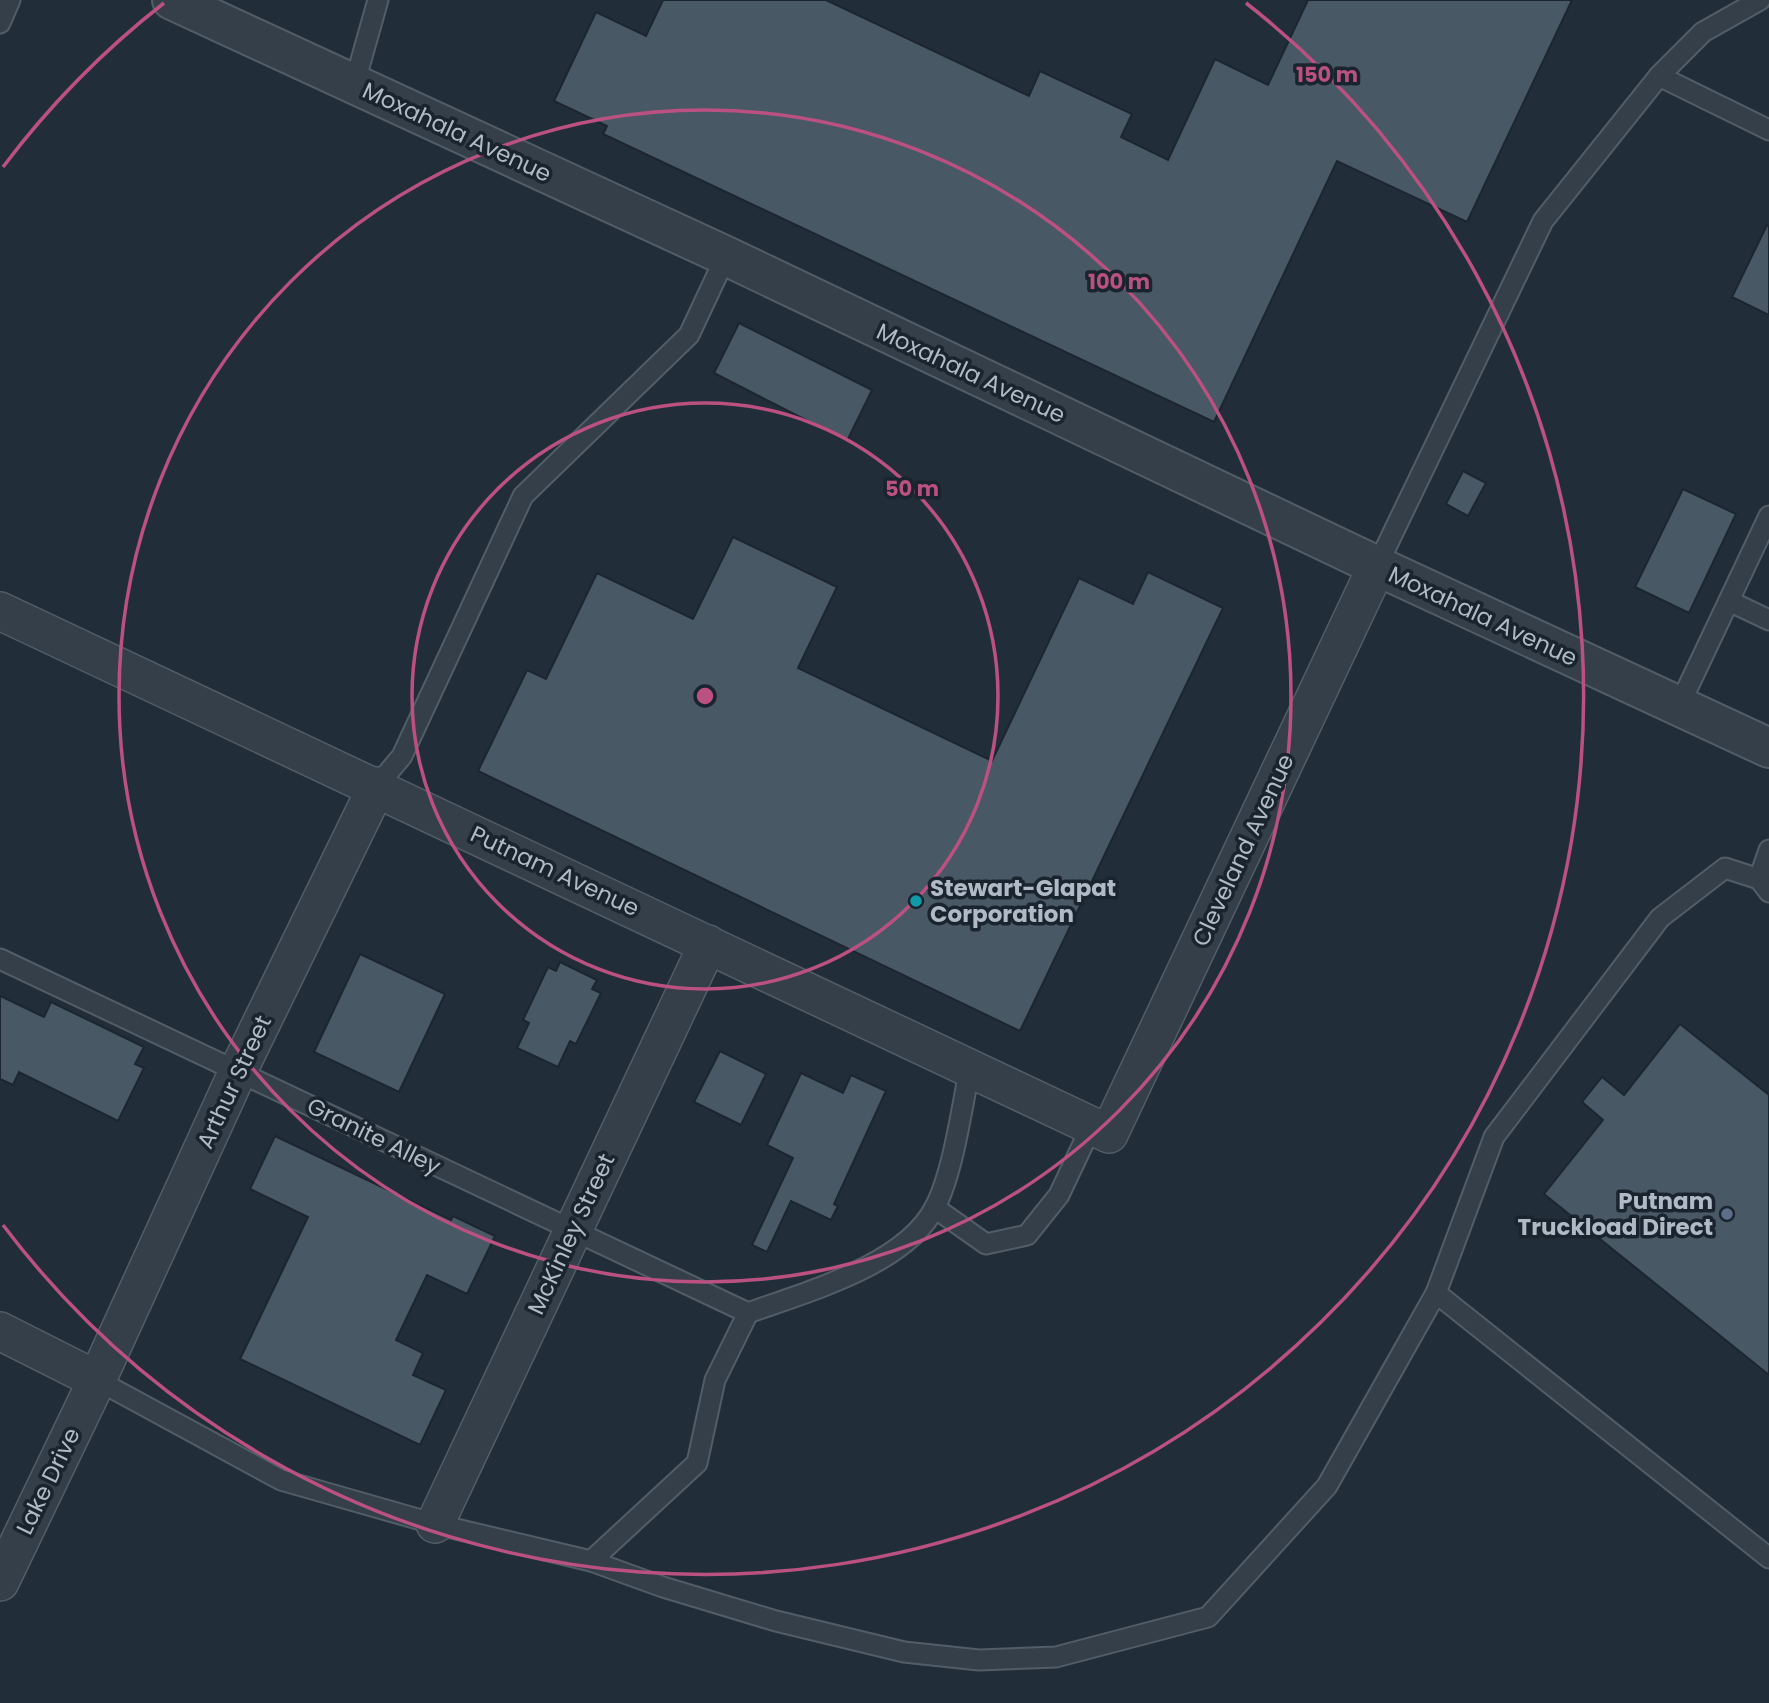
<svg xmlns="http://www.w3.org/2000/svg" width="1769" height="1703" viewBox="0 0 1769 1703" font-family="Poppins,sans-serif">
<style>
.building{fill:#495865;stroke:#1c2630;stroke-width:2}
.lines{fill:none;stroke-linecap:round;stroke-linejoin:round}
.service-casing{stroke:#525d67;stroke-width:23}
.minor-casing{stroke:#525d67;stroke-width:40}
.tertiary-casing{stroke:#525d67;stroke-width:42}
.service{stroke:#343f49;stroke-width:19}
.minor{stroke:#343f49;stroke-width:37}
.tertiary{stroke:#343f49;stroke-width:38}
.ring{fill:none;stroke:#bb5180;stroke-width:3.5}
.culture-dot{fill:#0f9aa8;stroke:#1a242e;stroke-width:2.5}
.service-dot{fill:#5c6f8a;stroke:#1a242e;stroke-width:2.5}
.labels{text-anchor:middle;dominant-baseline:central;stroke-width:7;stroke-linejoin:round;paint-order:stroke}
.street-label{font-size:23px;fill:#afbac6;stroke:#1a242e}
.poi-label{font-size:23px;font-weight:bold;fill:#afbac6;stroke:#1a242e;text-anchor:start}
.centre{fill:#bb5180;stroke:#1a242e;stroke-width:3.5}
.ring-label{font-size:21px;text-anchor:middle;font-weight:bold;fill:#bb5180;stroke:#1a242e;stroke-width:7;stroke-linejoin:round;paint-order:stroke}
</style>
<rect width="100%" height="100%" fill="#212e39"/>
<g class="building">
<polygon points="663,0 826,0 1029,96 1040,71 1132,114 1121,137 1168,160 1215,59 1268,85 1308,0 1572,0 1467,222 1337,161 1214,422 603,134 607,126 554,101 596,12 646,36"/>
<polygon points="1767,225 1769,226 1769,315 1732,297"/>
<polygon points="739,323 872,390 847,441 714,373"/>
<polygon points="1463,471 1486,483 1468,516 1446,504"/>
<polygon points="1683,489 1736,514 1689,613 1635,587"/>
<polygon points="733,537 837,587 798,668 992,761 1079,578 1133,604 1148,572 1223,608 1020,1031 478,771 527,670 546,679 597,573 693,619"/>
<polygon points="360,954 445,994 399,1092 314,1052"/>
<polygon points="560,962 597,980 592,989 601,993 576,1044 570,1041 558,1067 517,1048 529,1023 523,1020 548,967 556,971"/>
<polygon points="0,996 44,1017 51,1002 144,1047 135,1064 144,1068 118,1121 19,1072 13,1085 0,1079"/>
<polygon points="1680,1024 1769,1095 1769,1375 1544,1194 1603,1120 1582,1102 1602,1077 1624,1095"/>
<polygon points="720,1051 766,1074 741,1125 694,1102"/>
<polygon points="801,1073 843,1093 851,1075 886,1091 834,1204 838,1206 831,1220 791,1201 767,1252 752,1245 793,1158 767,1145"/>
<polygon points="275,1136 451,1220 453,1216 495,1236 467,1294 427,1275 396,1340 423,1353 413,1375 446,1390 420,1445 240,1359 308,1217 250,1189"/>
</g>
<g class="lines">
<g class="service-casing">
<g id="service">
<polyline points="0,23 10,0"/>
<polyline points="1659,76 1769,130"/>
<polyline points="354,85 378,0"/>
<polyline points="1377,566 1543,221 1659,76 1703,32 1760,0"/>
<polyline points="1729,601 1769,620"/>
<polyline points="1678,708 1769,516"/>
<polyline points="377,786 402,756 523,496 689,335 726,256"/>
<polyline points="1769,850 1759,879 1769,892"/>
<polyline points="0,959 748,1313"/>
<polyline points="935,1208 986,1244 1027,1235 1059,1195 1092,1125"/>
<polyline points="1436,1293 1769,1558"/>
<polyline points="97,1380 281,1480 435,1524 591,1561 663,1587 776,1621 904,1652 979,1660 1056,1657 1208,1617 1327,1486 1436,1293 1494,1137 1660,918 1725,868 1759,879"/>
<path d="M591 1561 697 1463 715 1380 748 1313C806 1292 906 1265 935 1207 953 1173 962 1107 970 1067"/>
</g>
</g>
<g class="minor-casing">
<g id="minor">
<polyline points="0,611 1109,1134 1377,566"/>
<polyline points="0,1331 97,1380"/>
<polyline points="435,1524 708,944"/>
<polyline points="0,1582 97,1380 238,1071 377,786"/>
</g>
</g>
<g class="tertiary-casing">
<polyline id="tertiary" points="172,0 726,256 1377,566 1769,748"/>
</g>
<use href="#service" class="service"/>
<use href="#minor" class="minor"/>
<use href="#tertiary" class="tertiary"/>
</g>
<g class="ring">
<circle cx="705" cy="696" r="293"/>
<circle cx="705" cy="696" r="586"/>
<path d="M3 167A879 879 0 0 1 164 3M1246 3A879 879 0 1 1 3 1225"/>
</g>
<circle class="culture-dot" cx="916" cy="901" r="7"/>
<circle class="service-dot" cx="1727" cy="1214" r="7"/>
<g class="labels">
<g class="street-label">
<text transform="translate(457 132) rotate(25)">Moxahala Avenue</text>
<text transform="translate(971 373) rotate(25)">Moxahala Avenue</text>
<text transform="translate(1483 616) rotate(25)">Moxahala Avenue</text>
<text transform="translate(1243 850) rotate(-65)">Cleveland Avenue</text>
<text transform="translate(555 871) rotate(25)">Putnam Avenue</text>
<text transform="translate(234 1082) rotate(-65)">Arthur Street</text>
<text transform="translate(374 1136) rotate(26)">Granite Alley</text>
<text transform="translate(571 1234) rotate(-65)">McKinley Street</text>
<text transform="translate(48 1481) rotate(-64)">Lake Drive</text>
</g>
<g class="poi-label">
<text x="930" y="888">Stewart-Glapat<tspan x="930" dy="26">Corporation</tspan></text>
<text x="1713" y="1201" text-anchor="end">Putnam<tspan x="1713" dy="26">Truckload Direct</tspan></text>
</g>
</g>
<circle cx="705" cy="696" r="10" class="centre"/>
<g class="ring-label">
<text x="1327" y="82">150 m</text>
<text x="1119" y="289">100 m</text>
<text x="912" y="496">50 m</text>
</g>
</svg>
